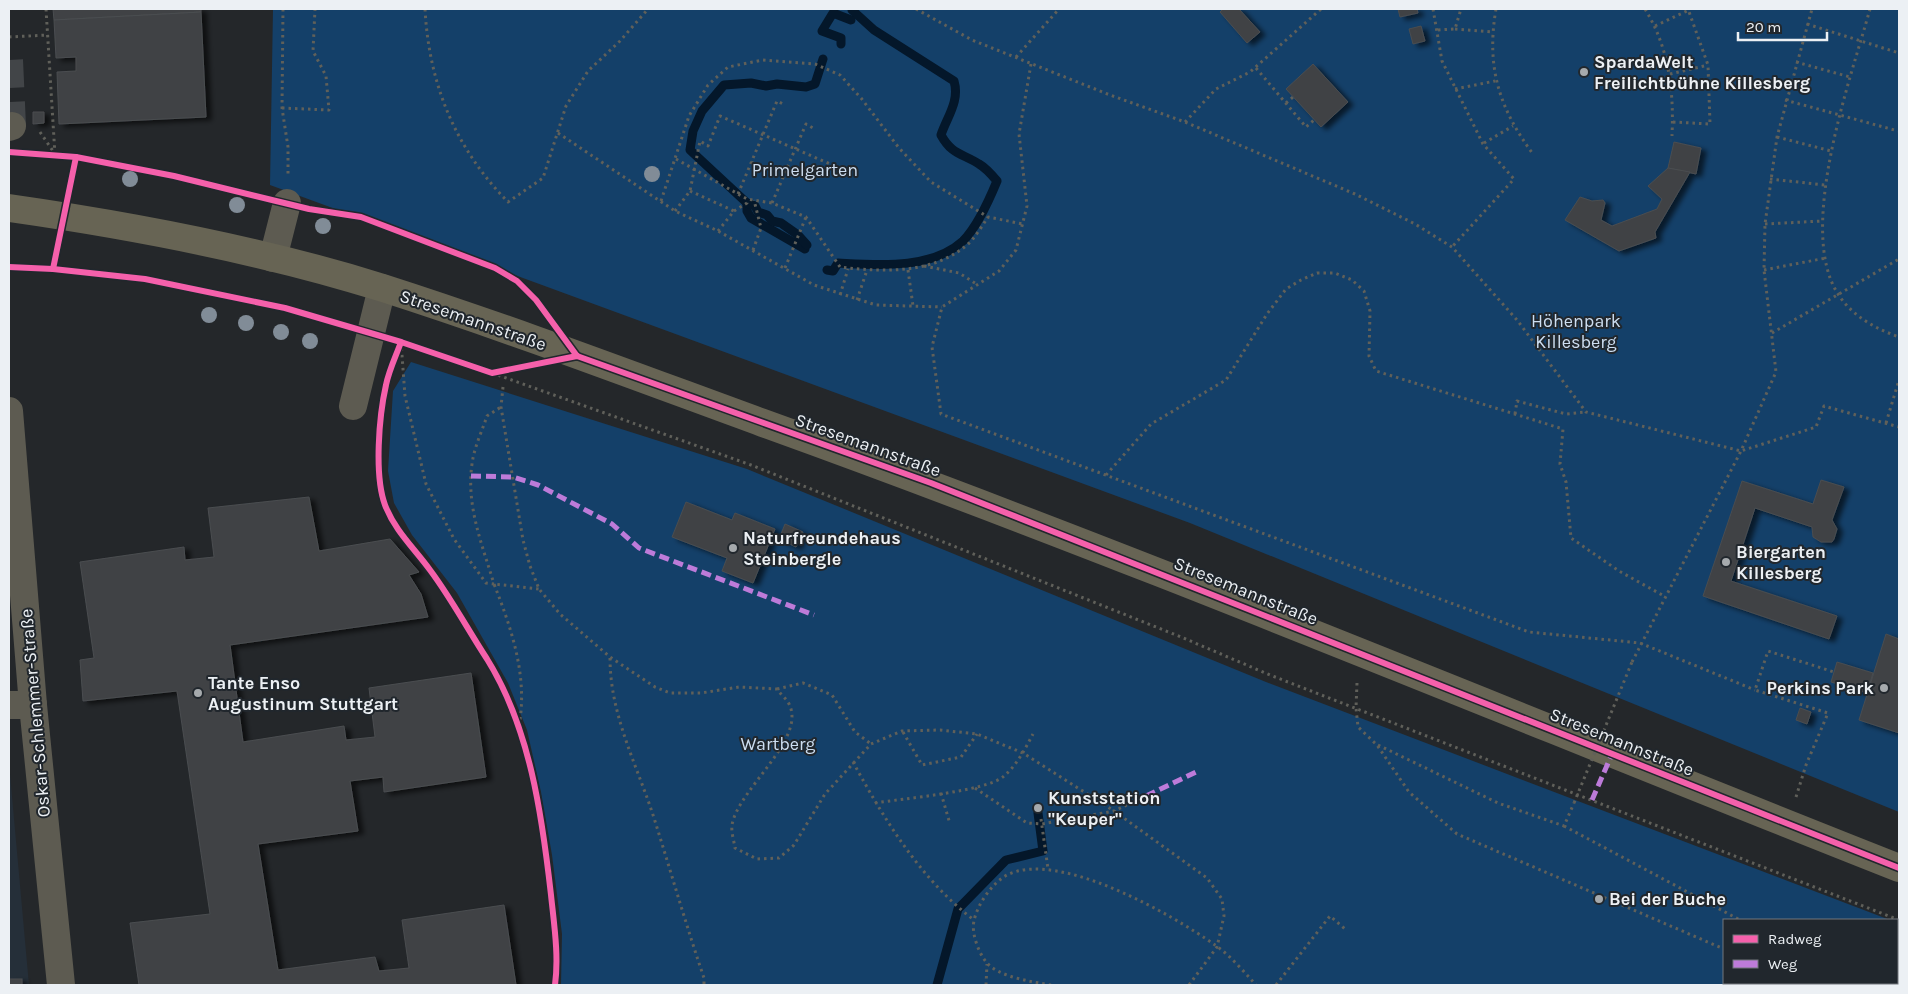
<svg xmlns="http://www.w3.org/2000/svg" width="1908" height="994" viewBox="0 0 1908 994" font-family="Karla,sans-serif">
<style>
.built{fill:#252f39}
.green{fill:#144069}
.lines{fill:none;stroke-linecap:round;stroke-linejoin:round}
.stream{stroke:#04172a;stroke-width:9}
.building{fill:#404245;stroke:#4a4d50;filter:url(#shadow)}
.minor-tunnel{stroke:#424548;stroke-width:28;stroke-dasharray:28 14;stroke-linecap:butt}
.path{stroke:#60605a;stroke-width:3;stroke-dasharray:2.5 4;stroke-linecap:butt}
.minor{stroke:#5d5b51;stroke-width:28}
.major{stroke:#676454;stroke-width:28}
.path-bridge{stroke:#60605a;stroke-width:3;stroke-dasharray:2.5 4;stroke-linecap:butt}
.quiet{stroke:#bd7bd9;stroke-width:5;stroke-dasharray:10 5;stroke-linecap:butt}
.cycleway-casing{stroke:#21272d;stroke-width:9}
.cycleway{stroke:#f560ab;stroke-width:6}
.tree{fill:#818c97}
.poi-dot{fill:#a6aaad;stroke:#21272d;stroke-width:2}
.labels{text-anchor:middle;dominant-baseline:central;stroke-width:4;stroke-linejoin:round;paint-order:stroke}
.poi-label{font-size:18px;font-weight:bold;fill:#ecf0f4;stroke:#21272d;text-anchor:start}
.park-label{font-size:18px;fill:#cddef1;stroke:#21272d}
.street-label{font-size:18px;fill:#ecf0f4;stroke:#21272d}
</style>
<defs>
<filter id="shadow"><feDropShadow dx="5.5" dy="3" stdDeviation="2.5" flood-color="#0009"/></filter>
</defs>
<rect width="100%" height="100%" fill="#24272a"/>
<polygon class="built" points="9,763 29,985 9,985"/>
<g class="green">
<polygon points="273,9 1899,9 1899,812 1190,523 270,185"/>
<polygon points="411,362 747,469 1266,682 1890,920 1724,920 1724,983 1897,983 1897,923 1899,924 1899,985 561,985 562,934 552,855 541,792 527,730 508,683 457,593 412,535 394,503 388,471 393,391"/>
</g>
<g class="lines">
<g class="stream">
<polyline points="841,44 841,38 822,31 833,13 851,20"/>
<polyline points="747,203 747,211 751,218 805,249"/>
<polyline points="807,245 798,235 781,223 772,221 767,215 758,212 755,206 747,203 690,150 693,131 702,111 724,85 751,83 766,86 777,84 806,87 815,84 823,59"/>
<path d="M827 270 833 271 838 263C878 265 931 270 963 241 976 228 990 198 997 181 992 175 986 168 979 164 962 153 952 155 941 135 947 117 960 101 954 81L874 30 852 10"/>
<polyline points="937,985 958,909 1006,860 1043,851 1038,813"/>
</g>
</g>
<g class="building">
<polygon points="53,9 201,9 201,12 54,20"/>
<polygon points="1223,9 1239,9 1260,32 1247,43 1220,12"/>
<polygon points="1398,9 1417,9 1418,13 1400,17"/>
<polygon points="201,12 206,117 59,124 57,72 76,71 76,57 56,58 54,20"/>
<polygon points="1421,26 1425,41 1413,44 1409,29"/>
<polygon points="1313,64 1348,102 1321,127 1286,89"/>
<polygon points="33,112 44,112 44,123 33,124"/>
<polygon points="1674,142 1701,148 1696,174 1668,168"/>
<polygon points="1668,168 1690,172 1655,232 1656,238 1619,251 1565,220 1580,197 1592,201 1603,200 1605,203 1601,220 1612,226 1657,209 1662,199 1648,186"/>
<polygon points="1821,480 1844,487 1832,520 1837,529 1834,539 1832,542 1821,542 1813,537 1812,527 1755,508 1731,581 1837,616 1829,639 1703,596 1742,481 1813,504"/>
<polygon points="309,497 319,551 390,539 419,572 409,575 421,594 428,617 230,645 243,742 344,726 346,740 375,737 369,688 471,673 486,777 384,792 383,777 350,781 358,831 258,844 278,970 375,957 379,971 409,968 402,920 504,905 516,985 139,985 130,923 210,914 177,691 83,701 80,660 94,658 80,562 184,547 185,560 214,557 208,508"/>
<polygon points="686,502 732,520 735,513 775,529 753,583 722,571 727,558 672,537"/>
<polygon points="785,524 803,532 796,547 779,539"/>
<polygon points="1886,634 1899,639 1899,733 1859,720"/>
<polygon points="1837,662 1873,673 1867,693 1831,682"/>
<polygon points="1800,708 1811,712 1807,724 1796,720"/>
<polygon points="1899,959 1899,977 1897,976"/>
<rect x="9" y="979" width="13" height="6"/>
</g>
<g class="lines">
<polyline class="minor-tunnel" points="9,60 12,126"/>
<g class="path">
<polyline points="46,9 55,155"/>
<polyline points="283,9 282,108 288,147 288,175"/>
<path d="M425 9C429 84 455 148 508 202L543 178 566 106 588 71 620 41 648 9"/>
<polyline points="916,9 972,40 1110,95 1185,122 1355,194 1415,224 1452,247 1517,320 1586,412 1741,451 1816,427 1824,406 1899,427"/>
<polyline points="1433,9 1442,61 1483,144 1514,179 1452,247"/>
<path d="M1496 9C1486 67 1499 108 1533 154"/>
<path d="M1645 9C1669 48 1674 90 1672 136"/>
<path d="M1870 9C1851 78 1796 229 1838 294 1852 316 1876 329 1899 337"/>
<polyline points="1807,24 1899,53"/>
<polyline points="1655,26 1689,10"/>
<polyline points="1455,29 1493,32"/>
<polyline points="1438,30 1455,29 1461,9"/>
<polyline points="9,37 48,35"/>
<polyline points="1016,57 1059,9"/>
<polyline points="1796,62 1850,77"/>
<polyline points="1031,64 1019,134 1027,206 1016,250 999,271 942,307 932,347 941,414 1529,632 1640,643 1755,690"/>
<polyline points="1256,68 1306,127 1314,120"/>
<polyline points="1670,74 1708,65"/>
<polyline points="1455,89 1495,81"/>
<polyline points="1785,100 1898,131"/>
<polyline points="1286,103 1293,97"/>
<polyline points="282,108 329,110 326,76 313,51 315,9"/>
<polyline points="1185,122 1216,89 1250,72 1321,9"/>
<polyline points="1673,122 1710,124 1708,65 1688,9"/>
<polyline points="40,132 55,154"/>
<polyline points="558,133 675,211 718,231 814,285 876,305 942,307"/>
<polyline points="1777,137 1831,151"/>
<polyline points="1484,143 1513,126"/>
<path d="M676 159 747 199 772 203 806 217 840 267 848 268C889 272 933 273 967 245 975 238 982 226 988 217"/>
<polyline points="751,162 783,176"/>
<polyline points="1770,179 1825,185"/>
<polyline points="690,191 734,211 718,231"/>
<polyline points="738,194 777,101 785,105"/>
<polyline points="661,201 689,116 708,85 728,67 763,60 815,64 840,75 861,98 899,148 931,182 988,217 1023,224"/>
<polyline points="772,203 806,124 813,128"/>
<polyline points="675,211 690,191 700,141 708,146 720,116 837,167"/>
<polyline points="734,211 747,203 747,199"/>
<polyline points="1765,224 1822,221"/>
<polyline points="753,250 761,228 754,200"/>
<polyline points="924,266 959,273 978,285"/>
<polyline points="785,268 806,217"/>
<polyline points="908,270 913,306"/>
<polyline points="1764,270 1826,258"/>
<polyline points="840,295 848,269"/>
<polyline points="857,300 867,270"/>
<polyline points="1772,333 1899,259"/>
<path d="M401 342 405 396 426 484 454 539 486 583 494 584C482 544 466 506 472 464 474 448 482 431 487 416L501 407"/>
<polyline points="492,373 751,465 1181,637 1270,675 1899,920"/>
<path d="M503 387 501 407 523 540 530 566 539 589 560 614 610 657 655 687 670 693H701L739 687 777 689C780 694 787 699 789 704 807 739 738 789 732 825 731 832 734 841 735 848L757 859 779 858 794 845 825 794 871 744 902 731 940 730 977 734 1023 753 1114 811 1207 878 1222 899 1224 916 1217 947 1189 985"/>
<polyline points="1515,414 1517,401 1566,414 1586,412"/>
<polyline points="1886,423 1899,380"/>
<polyline points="1106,475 1151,424 1226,380 1267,314 1286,289 1301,280 1317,273 1335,273 1352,280 1364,291 1370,311 1369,356 1376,371 1563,429 1560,464 1566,482 1571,538 1619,571 1664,596"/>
<path d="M610 658C610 715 637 765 654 818 671 872 686 925 704 978V985"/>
<polyline points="1632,662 1741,451 1776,372 1764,270 1765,224 1777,137 1812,9"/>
<polyline points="1357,683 1356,708 1358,727 1377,745 1409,792 1457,834 1724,949"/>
<polyline points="777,689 803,683 832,695 855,732 871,744"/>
<path d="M519 726C528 677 512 630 494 584L539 589"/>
<polyline points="903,732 922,765 961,757 977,734"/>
<polyline points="1378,745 1498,803 1564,826 1574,803"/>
<path d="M853 762C884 819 921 880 974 920"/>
<polyline points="975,788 1027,823 1042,824 1114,811 1146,796"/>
<polyline points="941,793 950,824"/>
<polyline points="1796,797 1806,765 1828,713 1755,690 1768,651 1834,672"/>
<path d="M875 803C900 799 989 791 1004 776 1017 765 1025 749 1033 734"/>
<polyline points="1041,819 1048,869"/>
<polyline points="1564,826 1740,920"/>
<polyline points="1792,983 1797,985"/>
<polyline points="986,985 987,964"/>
<path d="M1051 985C1033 982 999 977 987 963 979 954 971 933 974 921 977 905 992 883 1007 875 1058 849 1173 915 1215 945 1231 956 1244 972 1256 985"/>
<polyline points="1276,985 1330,916 1345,929"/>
</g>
<g class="minor">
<polyline points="9,127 12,126"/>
<polyline points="273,258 287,203"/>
<polyline points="353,406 382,288"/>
<polyline points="9,411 33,705 61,985"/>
<polyline points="9,705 33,705"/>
</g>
<path class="major" d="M9 208C135 226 262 250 383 288 511 329 637 377 763 423 1146 561 1521 719 1899 868"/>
<polyline class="path-bridge" points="1574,803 1632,662"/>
<g class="quiet">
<polyline points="471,476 513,477 538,485 612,524 639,548 814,615"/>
<polyline points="1146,796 1196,772"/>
<polyline points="1592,800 1612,754"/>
</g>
<g class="cycleway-casing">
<g id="cycleway">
<polyline points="9,152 76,157 174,176 309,209 361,217 495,268 517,281 536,300 577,356"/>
<polyline points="9,267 53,269 145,279 285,308 401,342 492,373 577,356"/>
<polyline points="53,269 76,157"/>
<path d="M401 342C396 356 389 370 386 385 379 416 374 475 385 505 395 531 414 548 430 570 451 598 468 630 487 659 530 728 542 815 551 895 554 924 559 956 555 985"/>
<polyline points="577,356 931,483 1899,868"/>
</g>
</g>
<use href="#cycleway" class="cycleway"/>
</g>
<g class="tree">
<circle cx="652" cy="174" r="8"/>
<circle cx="130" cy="179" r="8"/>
<circle cx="237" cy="205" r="8"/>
<circle cx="323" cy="226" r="8"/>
<circle cx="209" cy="315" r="8"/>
<circle cx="246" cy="323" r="8"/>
<circle cx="281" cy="332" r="8"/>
<circle cx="310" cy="341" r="8"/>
</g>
<g class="poi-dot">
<circle cx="1584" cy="72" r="5"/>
<circle cx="733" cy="548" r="5"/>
<circle cx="1726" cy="562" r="5"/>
<circle cx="1884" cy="688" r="5"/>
<circle cx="198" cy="693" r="5"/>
<circle cx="1038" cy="808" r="5"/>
<circle cx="1599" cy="899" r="5"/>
</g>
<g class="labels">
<g class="poi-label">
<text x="1594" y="62">SpardaWelt<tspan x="1594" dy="21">Freilichtbühne Killesberg</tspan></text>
<text x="743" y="538">Naturfreundehaus<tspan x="743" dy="21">Steinbergle</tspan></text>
<text x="1736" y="552">Biergarten<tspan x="1736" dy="21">Killesberg</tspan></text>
<text x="208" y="683">Tante Enso<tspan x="208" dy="21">Augustinum Stuttgart</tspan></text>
<text x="1874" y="688" text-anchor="end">Perkins Park</text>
<text x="1048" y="798">Kunststation<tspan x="1048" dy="21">"Keuper"</tspan></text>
<text x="1609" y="899">Bei der Buche</text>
</g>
<g class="park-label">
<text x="805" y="170">Primelgarten</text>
<text x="1576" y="321">Höhenpark<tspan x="1576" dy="21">Killesberg</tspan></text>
<text x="778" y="744">Wartberg</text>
</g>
<g class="street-label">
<text transform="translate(473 320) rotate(19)">Stresemannstraße</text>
<text transform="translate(868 445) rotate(20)">Stresemannstraße</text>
<text transform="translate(1246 591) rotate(22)">Stresemannstraße</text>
<text transform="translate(35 713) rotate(-95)">Oskar-Schlemmer-Straße</text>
<text transform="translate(1622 742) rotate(22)">Stresemannstraße</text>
</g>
</g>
<rect width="1908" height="994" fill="none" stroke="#ecf0f4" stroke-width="20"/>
<rect x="1723" y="919" width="175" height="65" fill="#21272d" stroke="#72777d"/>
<rect x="1733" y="935" width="25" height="8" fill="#f560ab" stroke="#72777d"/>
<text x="1768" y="944" font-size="15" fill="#ecf0f4">Radweg</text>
<rect x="1733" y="960" width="25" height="8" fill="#bd7bd9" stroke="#72777d"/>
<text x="1768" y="969" font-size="15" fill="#ecf0f4">Weg</text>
<path d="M1738 32v8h89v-8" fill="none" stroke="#ecf0f4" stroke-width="2.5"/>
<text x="1746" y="32" font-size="15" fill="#ecf0f4" stroke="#21272d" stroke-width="4" paint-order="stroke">20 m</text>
</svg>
